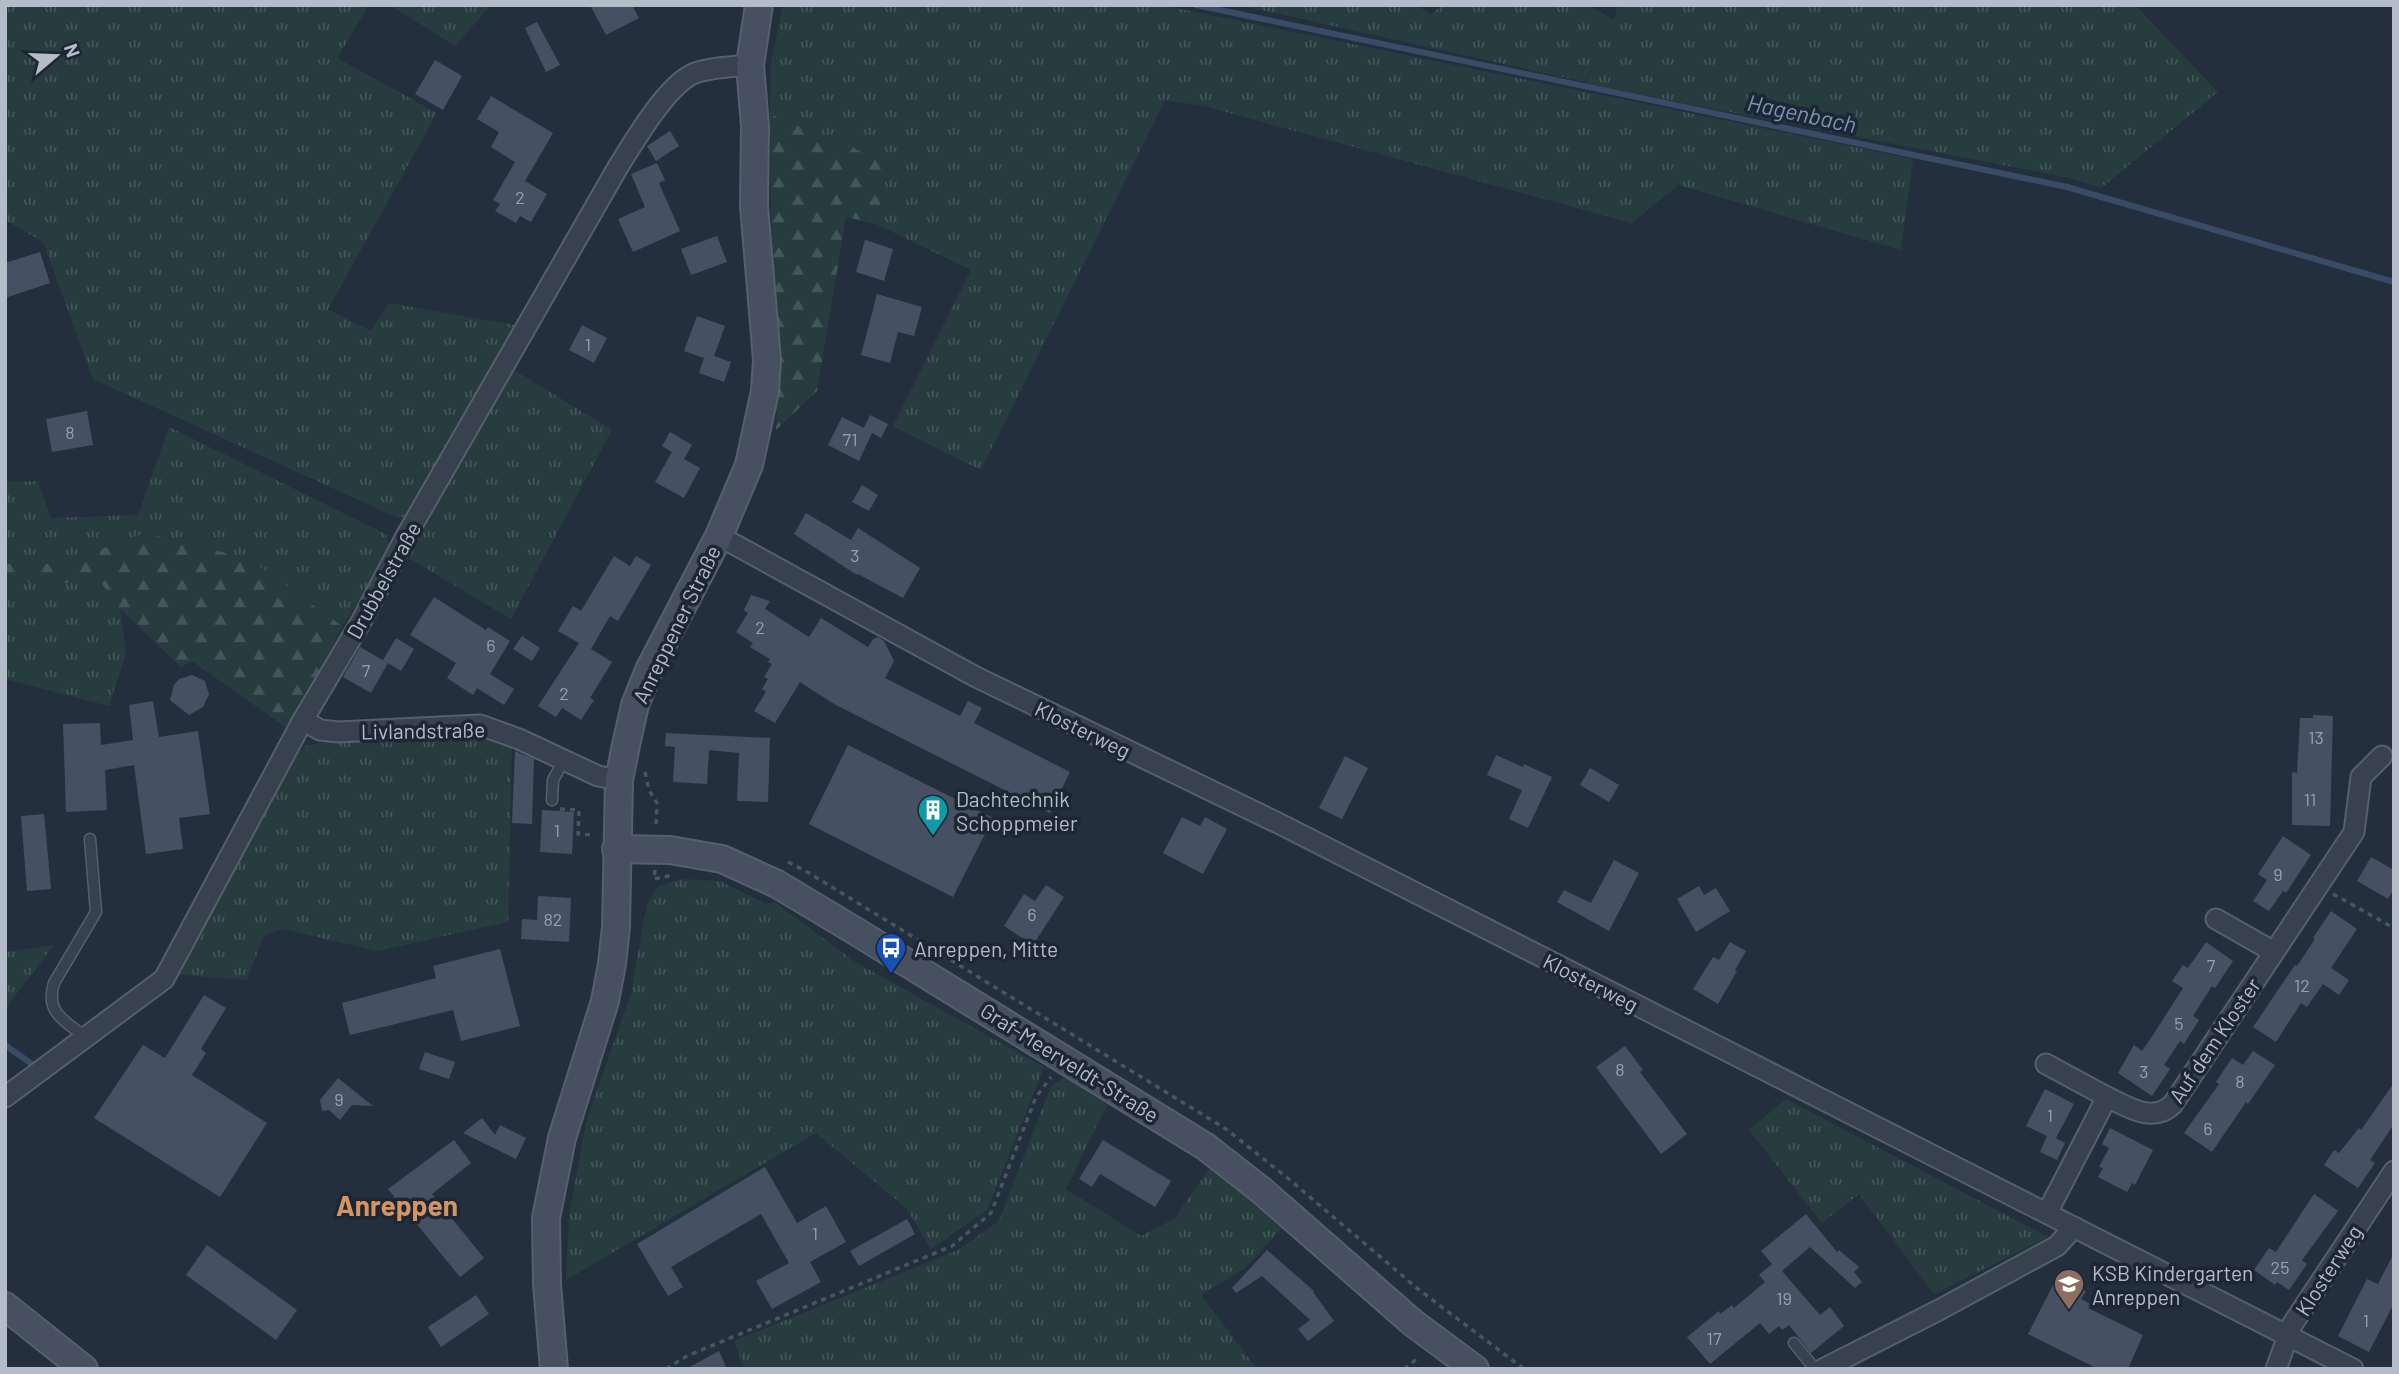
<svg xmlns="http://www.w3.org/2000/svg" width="2399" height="1374" viewBox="0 0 2399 1374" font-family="Barlow,sans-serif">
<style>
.grass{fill:url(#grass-tufts)}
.forest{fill:url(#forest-firs)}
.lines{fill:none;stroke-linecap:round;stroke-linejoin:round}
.stream{stroke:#394c67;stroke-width:6}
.building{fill:#455162}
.lane-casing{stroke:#565f6c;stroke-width:13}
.street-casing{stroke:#565f6c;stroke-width:23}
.secondary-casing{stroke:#565f6c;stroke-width:30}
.path{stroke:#44595c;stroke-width:3.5;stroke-dasharray:5 5;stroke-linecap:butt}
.lane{stroke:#38414e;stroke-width:10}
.street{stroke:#38414e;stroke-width:19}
.secondary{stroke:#465061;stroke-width:26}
.labels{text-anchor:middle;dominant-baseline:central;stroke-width:7;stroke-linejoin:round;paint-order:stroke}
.number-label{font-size:18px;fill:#98a1af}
.street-label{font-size:21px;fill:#b4bcc9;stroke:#1d2633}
.poi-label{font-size:21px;fill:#b4bcc9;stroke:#1d2633;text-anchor:start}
.water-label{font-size:23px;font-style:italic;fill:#7c92b1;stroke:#1d2633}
.district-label{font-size:28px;font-weight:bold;fill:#d59563;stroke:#1d2633}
</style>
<defs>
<pattern id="grass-tufts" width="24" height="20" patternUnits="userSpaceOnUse" patternTransform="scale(1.75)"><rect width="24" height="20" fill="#263c3f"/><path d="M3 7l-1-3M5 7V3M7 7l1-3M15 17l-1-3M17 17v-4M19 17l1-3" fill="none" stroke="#435659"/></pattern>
<pattern id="forest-firs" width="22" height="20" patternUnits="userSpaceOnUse" patternTransform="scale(1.75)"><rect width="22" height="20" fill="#263c3f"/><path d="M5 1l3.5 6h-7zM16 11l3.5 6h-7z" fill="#435659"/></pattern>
</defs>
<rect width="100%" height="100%" fill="#242f3e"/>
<g class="grass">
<polygon points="5,5 369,5 337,58 437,113 328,309 371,331 389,303 520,326 407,517 398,518 93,379 43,242 5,220"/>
<polygon points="390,5 491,5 455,46"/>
<polygon points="783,5 1161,5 1913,159 1901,250 1678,185 1632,223 1204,106 1165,100 981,470 893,426 971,270 876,224 889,163 770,114 771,62"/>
<polygon points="1240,5 1417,5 1431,15 1442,5 1588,5 1614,20 1618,5 2135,5 2218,92 2101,188 2070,178 1586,84 1595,62 1585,82"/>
<polygon points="514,370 612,430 511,619 405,556"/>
<polygon points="169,427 387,535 389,556 342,626 247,558 145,533 59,564 5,564 5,482 38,481 51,518 138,515"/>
<polygon points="5,581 102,584 120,609 126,653 109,706 5,679"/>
<polygon points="470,732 512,744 508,922 377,951 283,929 264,935 247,980 171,974 294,755 306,746 334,740"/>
<polygon points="680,879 720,881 766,904 774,902 857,963 1044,1067 987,1210 931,1249 906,1208 816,1133 566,1280 569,1216 586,1123 631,993 647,903 659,886"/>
<polygon points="54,945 5,1009 5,952"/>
<polygon points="1065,1077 1107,1105 1066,1189 1141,1236 1174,1219 1212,1165 1252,1198 1282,1228 1245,1268 1201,1295 1257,1369 744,1369 734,1341 958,1250 999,1221 1051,1086"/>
<polygon points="1786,1099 2048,1237 1934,1294 1859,1194 1822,1223 1749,1130"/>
</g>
<g class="forest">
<polygon points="770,114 889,163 876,224 846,217 817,391 776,430 779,372 771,210"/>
<polygon points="145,533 247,558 342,626 291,731 192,661 181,667 120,609 102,584 5,581 5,564 59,564"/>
</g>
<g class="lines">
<g class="stream">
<polyline points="1196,5 2067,187 2394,282"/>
<polyline points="5,1045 33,1065"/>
</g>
</g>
<g class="building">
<polygon points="590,5 632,5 639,18 606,35"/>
<polygon points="537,22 560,65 546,72 525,28"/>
<polygon points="435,60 462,76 443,110 415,94"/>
<polygon points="491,96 553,133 525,181 547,194 531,222 520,216 516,223 495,211 500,204 493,200 515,162 491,147 499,132 477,119"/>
<polygon points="670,131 679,146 656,161 647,146"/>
<polygon points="657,163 665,180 659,183 680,231 633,252 618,219 645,207 631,174"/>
<polygon points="717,236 727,262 691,275 681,249"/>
<polygon points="865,240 893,249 884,281 856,272"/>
<polygon points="40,252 50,283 5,298 5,263"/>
<polygon points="877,294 922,307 914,336 898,332 890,363 861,355"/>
<polygon points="697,316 725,326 714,356 731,362 724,382 699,373 704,358 684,351"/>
<polygon points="582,325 607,338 594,363 569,350"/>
<polygon points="87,411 93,445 52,452 46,419"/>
<polygon points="870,415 888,424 881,438 872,433 859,461 828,445 842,417 864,428"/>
<polygon points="670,432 692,445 684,459 700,468 684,498 655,482 672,452 662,446"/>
<polygon points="862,485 878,495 869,511 852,502"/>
<polygon points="806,513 851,540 858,528 920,568 903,598 858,574 857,575 794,534"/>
<polygon points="614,556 630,566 636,556 651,565 618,621 610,616 591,649 612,662 590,698 594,700 581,720 562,708 556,717 538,706 579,643 558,631 573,606 581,611"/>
<polygon points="751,595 770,601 765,609 809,637 821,618 868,647 873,639 878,637 884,641 894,661 885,678 960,716 968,701 982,708 974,723 1070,772 1050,813 834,704 800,682 775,723 754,711 766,692 762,689 768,679 764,677 772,664 768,662 770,659 750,647 753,643 736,632 748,613 744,610"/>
<polygon points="434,597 486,630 488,627 510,641 490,674 514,689 504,705 477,688 473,695 447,678 456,663 410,635"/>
<polygon points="522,636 540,648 532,661 513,649"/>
<polygon points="396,638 414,649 401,671 383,660"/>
<polygon points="360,647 388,663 371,693 343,677"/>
<polygon points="192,675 205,681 209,694 203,707 189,715 170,700 174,685 179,679"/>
<polygon points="153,701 159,737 198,731 210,814 179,818 183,849 146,854 134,765 105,770 107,810 66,812 63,724 100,723 101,745 133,740 129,705"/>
<polygon points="2313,715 2333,716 2330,826 2292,825 2292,772 2297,773 2300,718 2313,718"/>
<polygon points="666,733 770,738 768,802 737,801 739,753 709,750 707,784 673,782 675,747 665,746"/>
<polygon points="848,745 993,818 953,897 809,824"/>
<polygon points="515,751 534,759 532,824 512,823"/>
<polygon points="1496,755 1523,767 1524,764 1552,777 1528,828 1509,819 1522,790 1487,775"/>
<polygon points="1345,756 1368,768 1342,819 1319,808"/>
<polygon points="1590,768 1619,785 1609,802 1580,785"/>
<polygon points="542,810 574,812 572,854 540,852"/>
<polygon points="44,814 51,889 27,891 21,816"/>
<polygon points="1182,817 1200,826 1205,817 1227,829 1203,874 1163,853"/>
<polygon points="2283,836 2311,855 2286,893 2283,891 2269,911 2253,901 2267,880 2258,874"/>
<polygon points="2371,857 2394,870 2394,889 2388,899 2357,881"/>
<polygon points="1614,860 1639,873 1609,931 1557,902 1564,890 1591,903"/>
<polygon points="1046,885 1064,897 1033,945 1004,926 1024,894 1035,901"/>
<polygon points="1699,886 1704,895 1716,888 1730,911 1696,932 1677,899"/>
<polygon points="538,896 571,898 569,942 521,939 522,919 537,920"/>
<polygon points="2331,911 2357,929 2331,968 2349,980 2339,995 2323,984 2307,1007 2301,1003 2276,1042 2253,1027 2295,965 2297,966 2315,939 2313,938"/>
<polygon points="1730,942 1746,951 1735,970 1737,971 1718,1004 1693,989 1713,957 1719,960"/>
<polygon points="2206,942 2233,961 2215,988 2212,986 2193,1016 2199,1020 2184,1044 2180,1041 2164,1065 2170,1069 2152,1096 2118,1073 2134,1045 2142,1051 2151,1038 2183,988 2172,981 2183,965 2188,968"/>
<polygon points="500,949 520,1026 461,1041 453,1010 350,1035 342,1003 436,978 433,966"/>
<polygon points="204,995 226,1008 201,1049 206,1053 192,1075 267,1123 220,1197 94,1118 143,1045 165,1058"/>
<polygon points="1625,1046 1643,1070 1640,1072 1687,1134 1661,1154 1596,1067"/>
<polygon points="2253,1051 2275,1065 2248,1104 2246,1102 2212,1152 2184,1133 2219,1084 2216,1082 2232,1058 2243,1065"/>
<polygon points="425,1052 455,1062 449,1079 419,1069"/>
<polygon points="338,1078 373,1106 352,1105 340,1120 329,1110 322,1111 320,1100"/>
<polygon points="2394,1083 2394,1124 2370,1160 2375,1163 2358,1188 2324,1165 2334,1150 2339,1153 2359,1128 2361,1130"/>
<polygon points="2045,1089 2074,1104 2056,1138 2065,1143 2057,1160 2040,1152 2047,1136 2026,1126"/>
<polygon points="482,1118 495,1135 500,1125 526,1138 516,1159 463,1133"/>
<polygon points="2110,1128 2153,1150 2135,1185 2132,1183 2127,1192 2098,1177 2103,1168 2099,1167 2109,1148 2102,1144"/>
<polygon points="454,1140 471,1163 432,1194 484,1258 460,1277 388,1189"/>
<polygon points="1103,1140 1171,1181 1155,1207 1100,1174 1092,1187 1079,1179"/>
<polygon points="765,1167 797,1223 826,1206 846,1242 810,1262 821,1282 772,1309 756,1281 789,1263 761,1214 671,1267 683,1287 668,1296 637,1244"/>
<polygon points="2314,1194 2338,1211 2302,1260 2307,1264 2289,1290 2277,1282 2275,1285 2254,1270 2269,1248 2276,1252"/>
<polygon points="1806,1214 1837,1252 1839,1250 1859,1267 1854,1272 1862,1282 1855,1288 1810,1247 1782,1271 1820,1315 1830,1307 1844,1326 1811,1353 1789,1325 1782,1330 1779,1326 1769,1334 1760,1323 1710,1364 1687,1337 1719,1311 1720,1314 1732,1305 1734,1308 1765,1282 1759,1275 1772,1264 1761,1251"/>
<polygon points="907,1219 915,1234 859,1266 850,1251"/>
<polygon points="207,1245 297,1310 276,1340 186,1275"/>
<polygon points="1267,1250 1314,1291 1313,1292 1334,1321 1308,1341 1298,1329 1310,1320 1262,1276 1236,1293 1232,1288"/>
<polygon points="2394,1253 2394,1303 2369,1352 2338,1336 2367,1279 2378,1284"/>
<polygon points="2057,1277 2086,1291 2081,1299 2091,1304 2088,1308 2143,1335 2128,1369 2098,1369 2028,1334"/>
<polygon points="476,1295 489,1314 441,1347 428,1327"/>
<polygon points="719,1351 727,1369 686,1369"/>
</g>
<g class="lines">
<g class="lane-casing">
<g id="lane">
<polyline points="552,800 553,780 564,760"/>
<path d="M85 1037C64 1020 45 1013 54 983L96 912 90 839"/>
<polyline points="1794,1343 1815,1369"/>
</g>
</g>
<g class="street-casing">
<g id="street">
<polyline points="719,536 976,677 1280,824 2353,1369"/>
<polyline points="303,720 320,730 338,732 480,725 519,739 598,776 619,780"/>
<polyline points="2216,919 2274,952"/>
<polyline points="2046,1064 2107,1097"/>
<path d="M5 1097 164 979 303 720 362 620 405 538 618 167C634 142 667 84 695 73 712 67 732 67 750 65"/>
<path d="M2047 1213 2107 1097C2128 1107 2153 1124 2173 1104L2354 832 2361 777 2382 756"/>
<polyline points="1823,1369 1939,1310 2057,1246 2074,1227"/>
<polyline points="2276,1369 2292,1325 2394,1171"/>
</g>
</g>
<g class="secondary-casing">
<g id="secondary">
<polyline points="616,849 670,850 722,859 777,884 852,929 1206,1147 1261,1190 1413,1323 1475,1369"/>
<polyline points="5,1306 84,1369"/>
<polyline points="554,1369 547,1284 546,1218 562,1138 605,1001 612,964 616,927 619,780 626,745 635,705 649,670 719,536 749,465 765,391 767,360 754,206 755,126 750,65 759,5"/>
</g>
</g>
<g class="path">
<polyline points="645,772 649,790 657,803 656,828"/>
<polyline points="560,809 579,810 578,834 595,835"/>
<polyline points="788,862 809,873 1226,1129 1290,1180 1418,1289 1524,1369"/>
<polyline points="655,870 654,879 673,875"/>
<polyline points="2333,894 2394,928"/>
<polyline points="666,1369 687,1356 952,1246 991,1213 1036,1097 1051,1077"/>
<polyline points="1404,1369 1419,1357"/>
</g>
<use href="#lane" class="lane"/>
<use href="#street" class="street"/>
<use href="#secondary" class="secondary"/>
</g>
<defs>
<g id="building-pin" transform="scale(1.575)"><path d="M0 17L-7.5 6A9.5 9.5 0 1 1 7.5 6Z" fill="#0f9aa8" stroke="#1d2633"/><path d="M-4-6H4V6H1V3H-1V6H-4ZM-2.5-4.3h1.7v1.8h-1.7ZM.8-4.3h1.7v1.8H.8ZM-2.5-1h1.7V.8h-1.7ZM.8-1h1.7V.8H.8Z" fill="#fff"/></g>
<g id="bus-pin" transform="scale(1.575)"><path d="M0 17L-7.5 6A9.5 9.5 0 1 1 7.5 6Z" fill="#1a4fb4" stroke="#1d2633"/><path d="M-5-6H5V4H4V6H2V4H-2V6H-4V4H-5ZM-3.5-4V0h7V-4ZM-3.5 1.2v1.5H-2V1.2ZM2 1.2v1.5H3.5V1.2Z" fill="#fff"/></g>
<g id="school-pin" transform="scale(1.575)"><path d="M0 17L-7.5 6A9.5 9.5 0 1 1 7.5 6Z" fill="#8d6e63" stroke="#1d2633"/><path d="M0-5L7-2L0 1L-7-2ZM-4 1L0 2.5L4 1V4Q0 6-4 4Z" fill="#fff"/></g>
</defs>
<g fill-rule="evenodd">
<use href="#building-pin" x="933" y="810"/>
<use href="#bus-pin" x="891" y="948"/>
<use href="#school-pin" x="2069" y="1284"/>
</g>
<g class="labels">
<g class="number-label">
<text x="520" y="197">2</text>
<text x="588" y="344">1</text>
<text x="70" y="432">8</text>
<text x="850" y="439">71</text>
<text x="855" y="555">3</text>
<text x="760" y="627">2</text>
<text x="491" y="645">6</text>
<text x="366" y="670">7</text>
<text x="564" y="693">2</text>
<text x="2316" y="737">13</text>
<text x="2310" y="799">11</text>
<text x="557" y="830">1</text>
<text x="2278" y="874">9</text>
<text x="1032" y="914">6</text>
<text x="553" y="919">82</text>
<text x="2211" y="965">7</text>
<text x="2302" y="985">12</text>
<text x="2179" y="1023">5</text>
<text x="1620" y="1069">8</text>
<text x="2144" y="1071">3</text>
<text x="2240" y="1081">8</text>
<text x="339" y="1099">9</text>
<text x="2050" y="1115">1</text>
<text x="2208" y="1128">6</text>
<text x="815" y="1233">1</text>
<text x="2280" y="1267">25</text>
<text x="1784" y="1298">19</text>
<text x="2366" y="1320">1</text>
<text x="1714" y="1338">17</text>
</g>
<g class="street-label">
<text transform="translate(383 580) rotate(-61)">Drubbelstraße</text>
<text transform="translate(676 624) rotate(-64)">Anreppener Straße</text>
<text transform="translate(1083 729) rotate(26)">Klosterweg</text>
<text transform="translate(423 730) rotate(-1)">Livlandstraße</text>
<text transform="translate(1591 982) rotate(27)">Klosterweg</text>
<text transform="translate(2214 1040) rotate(-56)">Auf dem Kloster</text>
<text transform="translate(1070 1062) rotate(32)">Graf-Meerveldt-Straße</text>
<text transform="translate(2328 1270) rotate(-57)">Klosterweg</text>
</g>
<g class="poi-label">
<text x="956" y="798">Dachtechnik<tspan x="956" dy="24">Schoppmeier</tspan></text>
<text x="914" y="948">Anreppen, Mitte</text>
<text x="2092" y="1272">KSB Kindergarten<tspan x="2092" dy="24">Anreppen</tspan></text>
</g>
<g class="water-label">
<text transform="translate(1802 113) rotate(12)">Hagenbach</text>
</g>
<g class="district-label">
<text x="397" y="1205">Anreppen</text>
</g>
</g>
<rect width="2399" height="1374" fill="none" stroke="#b4bcc9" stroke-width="14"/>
<g transform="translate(56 56) rotate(71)" stroke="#1d2633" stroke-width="5" paint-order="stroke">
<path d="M0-5L12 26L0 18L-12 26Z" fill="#b4bcc9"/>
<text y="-10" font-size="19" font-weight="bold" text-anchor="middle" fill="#b4bcc9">N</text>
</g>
</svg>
